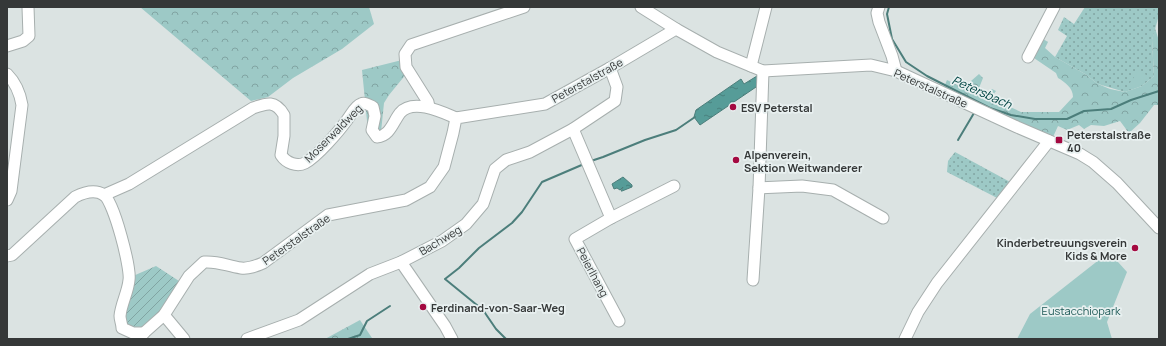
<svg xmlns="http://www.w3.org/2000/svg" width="1166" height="346" viewBox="0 0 1166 346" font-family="Manrope,sans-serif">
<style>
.grass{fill:url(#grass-dots)}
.forest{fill:url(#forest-crowns)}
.park{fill:#9dc9c6}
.garden{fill:url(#garden-furrows)}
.water{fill:url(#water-ripples);stroke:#4c7e7b}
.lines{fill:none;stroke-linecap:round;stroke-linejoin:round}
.stream{stroke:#4c7e7b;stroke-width:2}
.minor-casing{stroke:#a7afae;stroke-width:13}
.minor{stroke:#fff;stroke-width:11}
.poi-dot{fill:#a40940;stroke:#e8f0f0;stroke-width:1.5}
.labels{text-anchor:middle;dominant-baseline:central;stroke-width:3.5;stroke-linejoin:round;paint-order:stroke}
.street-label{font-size:11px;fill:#353838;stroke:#e8f0f0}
.poi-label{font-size:11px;font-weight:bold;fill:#353838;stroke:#e8f0f0;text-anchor:start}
.park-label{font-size:11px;fill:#1c5855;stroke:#e8f0f0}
.water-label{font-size:12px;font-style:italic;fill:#014543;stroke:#e8f0f0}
</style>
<defs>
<pattern id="grass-dots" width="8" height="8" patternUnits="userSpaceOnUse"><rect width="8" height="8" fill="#9dc9c6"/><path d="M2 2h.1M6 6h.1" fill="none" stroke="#81a4a2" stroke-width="1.8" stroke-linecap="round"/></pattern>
<pattern id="forest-crowns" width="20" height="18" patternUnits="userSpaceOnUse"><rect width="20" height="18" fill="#9dc9c6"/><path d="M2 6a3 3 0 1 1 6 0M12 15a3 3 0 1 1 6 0" fill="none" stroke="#81a4a2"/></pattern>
<pattern id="garden-furrows" width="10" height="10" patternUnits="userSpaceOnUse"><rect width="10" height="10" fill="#9dc9c6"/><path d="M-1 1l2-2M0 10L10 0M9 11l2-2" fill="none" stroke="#81a4a2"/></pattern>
<pattern id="water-ripples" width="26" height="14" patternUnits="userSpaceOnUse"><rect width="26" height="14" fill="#569c98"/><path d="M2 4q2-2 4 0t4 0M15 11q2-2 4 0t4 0" fill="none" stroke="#48807d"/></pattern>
</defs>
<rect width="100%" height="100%" fill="#dbe3e2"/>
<g class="grass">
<polygon points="1085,7 1159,7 1159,15 1152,40 1154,76 1142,86 1125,92 1098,84 1085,74 1055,57 1067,36 1058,30 1064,17 1074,24"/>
<polygon points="955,152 1012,183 999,199 947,172 948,161"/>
</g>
<g class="forest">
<polygon points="140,7 369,7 374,24 342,49 293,78 268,97 251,101"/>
<path d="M1155 28 1159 41V105H1154L1140 123 1129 133 1120 121 1104 126 1091 125 1084 129 1079 125 1067 130 1058 126 1053 137 1014 123 944 87 947 80 963 88 979 74 983 78 977 93 984 95 992 89 996 91 993 95 1006 101 1008 106 1021 112H1059L1073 97C1073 88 1065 82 1058 78L1056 73 1031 56 1043 39 1048 42 1045 48 1055 57 1085 74 1098 84 1110 89 1125 92 1142 86 1154 76 1152 40Z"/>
<polygon points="402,60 407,73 389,95 384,103 381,132 368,131 362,70"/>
<polygon points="360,320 372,338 370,339 325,339"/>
</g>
<g class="park">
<polygon points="1139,70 1149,77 1142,83 1132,89 1127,87"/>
<polygon points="1109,252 1127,272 1107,322 1112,339 1017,339 1030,314"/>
</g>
<polygon class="garden" points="156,266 179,281 160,316 142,328 132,329 125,325 126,307 133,276"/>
<g class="water">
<polygon points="757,76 760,77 759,85 700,125 694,117 696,110 741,79 744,84"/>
<polygon points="623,177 632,185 632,187 622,191 621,191 623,187 620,190 617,188 614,189 612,184"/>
</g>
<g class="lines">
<g class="stream">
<polyline points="889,7 887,14 892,39 906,62 927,76 990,108 1011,115 1035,119 1067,119 1084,111 1111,109 1131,100 1159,91"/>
<polyline points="958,140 974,113"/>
<polyline points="591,161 603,157 645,140 676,130 695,117"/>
<polyline points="348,339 360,335 367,321 390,306"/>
<polyline points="506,339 496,329 483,310 445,279 459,268 479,248 512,223 522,212 542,182 584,164"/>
</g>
<g class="minor-casing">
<g id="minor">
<polyline points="641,7 676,29"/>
<polyline points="879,7 877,13 879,22 892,56 896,71"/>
<polyline points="7,46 23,41 29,36 28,7"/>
<polyline points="1028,57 1054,7"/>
<polyline points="751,66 766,7"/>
<path d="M7 74C16 83 20 93 22 105L11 191 7 200"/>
<polyline points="429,107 428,102 406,67 405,54 411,45 524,7"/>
<polyline points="573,129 611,218"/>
<polyline points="759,188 802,186 833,190 883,218"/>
<path d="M104 195 129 184 253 108C267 103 275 100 284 115V136L281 155C286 163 297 167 305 163 317 157 339 131 347 120 351 115 355 106 361 104 365 102 369 105 373 107L375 116 372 130 377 137C390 136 393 122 400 113 413 98 442 112 456 118"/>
<path d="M7 256 12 255 75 197C83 193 95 189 104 195 114 202 131 268 129 280 128 292 121 304 120 316 120 320 122 324 122 328L133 333H144"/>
<polyline points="401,262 445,326 452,339"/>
<polyline points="753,280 759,188 763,71"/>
<polyline points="164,315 184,339"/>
<polyline points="619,321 575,239 611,218 674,186"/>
<path d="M137 339 164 315 189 276 204 262C219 261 227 266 241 268 249 269 256 266 263 263L328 215 406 200 430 187 444 167 453 133 456 118 545 104 610 68 676 29 717 52 763 71 871 65 896 71 1017 127 1080 154 1093 162 1117 183 1159 228"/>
<polyline points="247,339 299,320 370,274 401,262 442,241 466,224 483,204 495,169 506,160 530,152 573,129 615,101 617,87 610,68"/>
<polyline points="905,339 918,312 937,283 1049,141"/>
</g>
</g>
<use href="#minor" class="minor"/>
</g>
<g class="poi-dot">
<circle cx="733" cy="107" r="4"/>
<rect x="1055" y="136" width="8" height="8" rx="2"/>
<circle cx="736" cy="160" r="4"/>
<circle cx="1135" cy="248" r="4"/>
<circle cx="423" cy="307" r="4"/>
</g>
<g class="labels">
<g class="street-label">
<text transform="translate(587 80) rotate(-29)">Peterstalstraße</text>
<text transform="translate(931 88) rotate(24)">Peterstalstraße</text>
<text transform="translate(333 133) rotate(-45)">Moserwaldweg</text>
<text transform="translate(296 239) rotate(-35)">Peterstalstraße</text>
<text transform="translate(440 240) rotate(-31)">Bachweg</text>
<text transform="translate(593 272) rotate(62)">Peierlhang</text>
</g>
<g class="poi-label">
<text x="741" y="107">ESV Peterstal</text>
<text x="1067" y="134">Peterstalstraße<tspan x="1067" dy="13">40</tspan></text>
<text x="744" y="154">Alpenverein,<tspan x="744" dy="13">Sektion Weitwanderer</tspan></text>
<text x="1127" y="242" text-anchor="end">Kinderbetreuungsverein<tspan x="1127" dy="13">Kids &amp; More</tspan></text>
<text x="431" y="307">Ferdinand-von-Saar-Weg</text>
</g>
<g class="park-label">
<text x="1081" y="310">Eustacchiopark</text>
</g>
<g class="water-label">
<text transform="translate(982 92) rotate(24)">Petersbach</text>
</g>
</g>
<rect width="1166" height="346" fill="none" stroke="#353838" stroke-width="16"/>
</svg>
